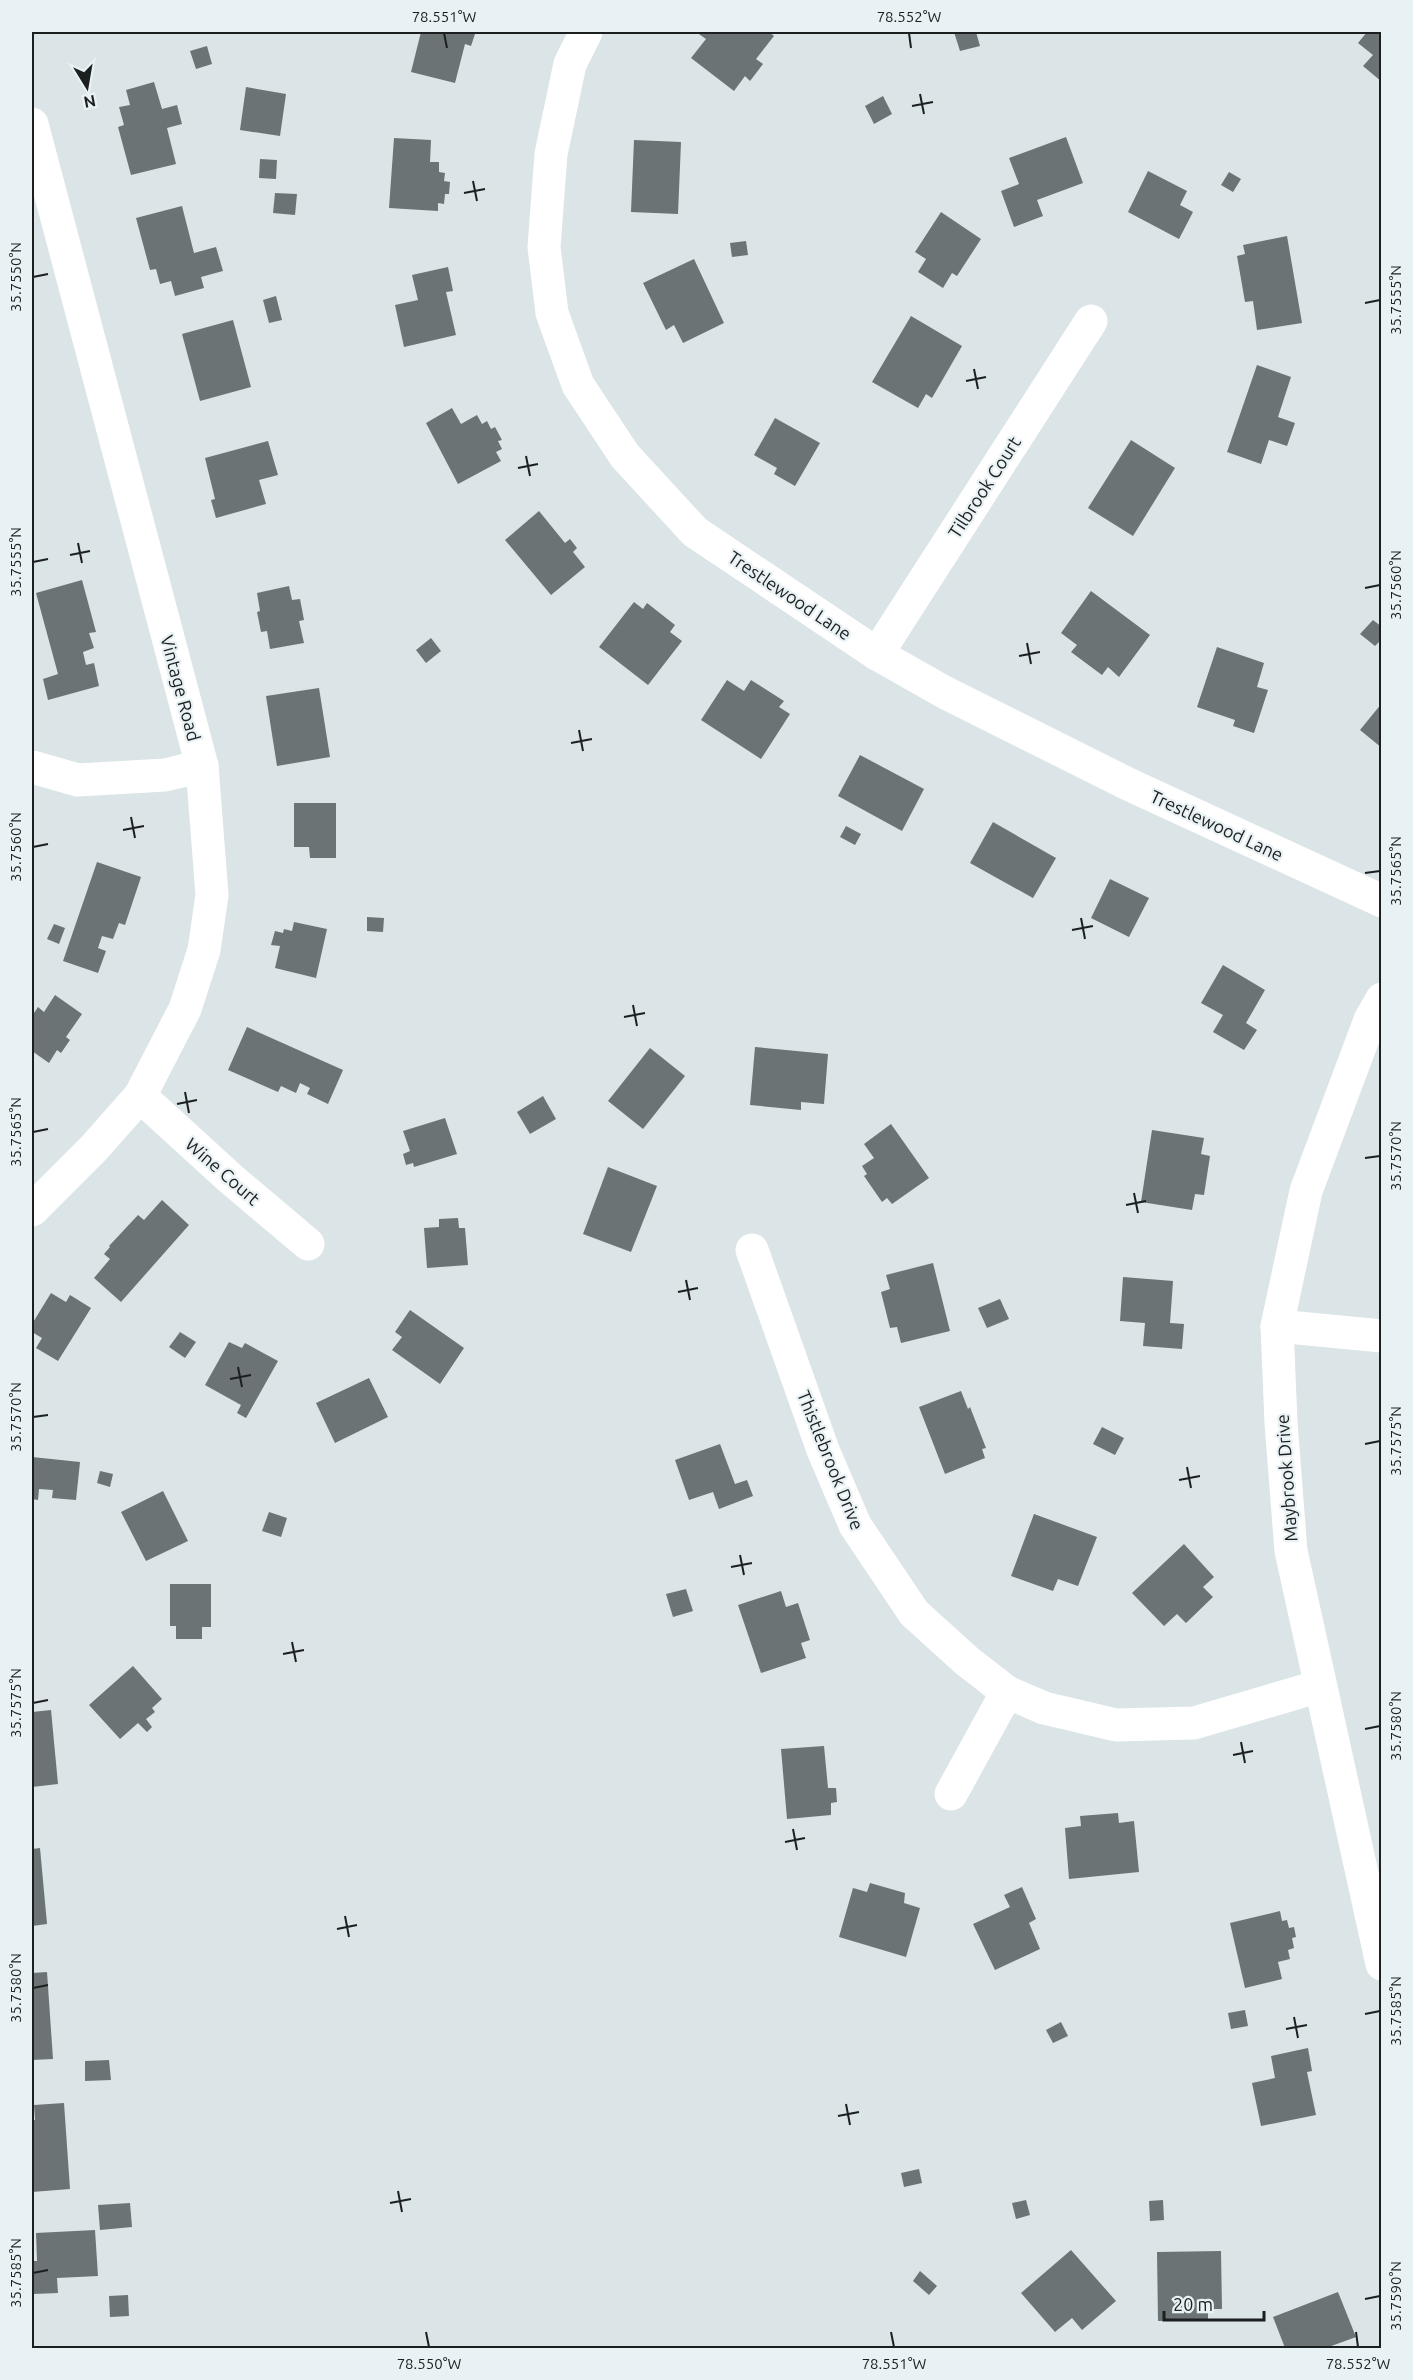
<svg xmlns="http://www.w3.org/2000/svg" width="1413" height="2380" viewBox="0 0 1413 2380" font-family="Ubuntu,sans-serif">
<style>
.building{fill:#6b7375}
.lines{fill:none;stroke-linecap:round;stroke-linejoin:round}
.minor{stroke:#fff;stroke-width:33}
.ticks{fill:none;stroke:#1c1f20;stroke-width:2}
.labels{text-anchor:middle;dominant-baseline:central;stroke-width:4.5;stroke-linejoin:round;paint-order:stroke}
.street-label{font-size:18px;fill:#1c1f20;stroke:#e8f1f3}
.neatline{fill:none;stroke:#1c1f20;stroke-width:2}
.ticks-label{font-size:15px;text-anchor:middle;fill:#1c1f20}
</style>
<rect width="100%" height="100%" fill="#dbe4e6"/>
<g class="building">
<polygon points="421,32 469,32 475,34 471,46 465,44 455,83 411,72"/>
<polygon points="696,32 769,32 774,36 756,59 763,64 750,81 745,76 734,91 691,58 706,39"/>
<polygon points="954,32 976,32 980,46 960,51"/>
<polygon points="1367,32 1382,32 1382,82 1363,66 1373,55 1358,43"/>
<polygon points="207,46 212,64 196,69 190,51"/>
<polygon points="154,82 162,109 177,105 182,124 167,128 176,164 131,175 118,127 124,125 119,107 130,105 126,90"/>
<polygon points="246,87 286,94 280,136 240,130"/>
<polygon points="883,96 892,114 874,124 865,106"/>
<polygon points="1066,137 1083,183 1037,200 1043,216 1014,227 1001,191 1019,184 1009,158"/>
<polygon points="394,138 431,140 430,162 439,162 439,172 445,173 444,181 450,182 449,194 445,194 444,204 438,203 438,211 389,208"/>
<polygon points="634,140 681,142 678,214 631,212"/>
<polygon points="260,159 277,160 276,179 259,178"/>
<polygon points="1148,171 1187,191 1180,205 1193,212 1179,239 1128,212"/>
<polygon points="1229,172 1241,179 1233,192 1221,185"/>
<polygon points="275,193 297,194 295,215 273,213"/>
<polygon points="182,206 194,253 216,247 223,271 201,277 204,288 175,296 171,281 160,284 156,269 150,270 136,218"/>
<polygon points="941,212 981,239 957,276 952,273 943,288 918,272 926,259 915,252"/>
<polygon points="1287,236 1302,323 1257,330 1253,301 1245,302 1237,256 1245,254 1243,245"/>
<polygon points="746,241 748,255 732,257 730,243"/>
<polygon points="694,259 724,323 683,343 674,325 666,330 643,283"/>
<polygon points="448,267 453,291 446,292 456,335 404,347 395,305 418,300 412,275"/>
<polygon points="276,296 282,320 269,323 263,300"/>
<polygon points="911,316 962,346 932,398 926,394 918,408 872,382"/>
<polygon points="233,320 251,387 200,401 182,334"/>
<polygon points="1257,365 1291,377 1278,417 1295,423 1287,446 1269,440 1261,464 1227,452"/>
<polygon points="452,408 461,424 477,415 482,424 487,421 491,429 495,427 502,440 498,441 502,449 496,452 501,461 458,484 426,423"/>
<polygon points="775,418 820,443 795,486 774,474 777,468 754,455"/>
<polygon points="1131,440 1175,468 1133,536 1088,508"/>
<polygon points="268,441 278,475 259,480 266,504 216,518 211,500 215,499 205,458"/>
<polygon points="539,511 565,543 570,539 577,548 573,552 585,567 551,595 505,540"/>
<polygon points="82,580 96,632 89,633 94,648 83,652 86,665 94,663 99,686 48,700 43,679 58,674 36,593"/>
<polygon points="289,586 292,600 300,599 304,620 299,621 304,643 270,649 267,631 261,632 257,612 260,611 257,593"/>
<polygon points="1091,591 1150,635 1119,677 1108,667 1102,675 1071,652 1077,645 1061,633"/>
<polygon points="634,602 643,609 647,603 675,625 670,632 682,641 648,685 599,647"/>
<polygon points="1373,620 1382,627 1382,639 1375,646 1360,634"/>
<polygon points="431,638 441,651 426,663 416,650"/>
<polygon points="1217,647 1264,663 1257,687 1268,690 1254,733 1233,726 1235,720 1197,707"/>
<polygon points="727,680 744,691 751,680 784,701 779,707 790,714 761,759 701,720"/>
<polygon points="319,688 330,757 277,766 266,696"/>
<polygon points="1382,703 1382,748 1360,730"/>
<polygon points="860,755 924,789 902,831 838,796"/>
<polygon points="294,803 336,803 336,858 310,858 309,847 294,847"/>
<polygon points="993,822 1056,858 1033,898 970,863"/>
<polygon points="846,826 861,834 855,845 840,837"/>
<polygon points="97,862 141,877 125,925 119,923 113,939 102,936 98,948 106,951 98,973 63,961"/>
<polygon points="1110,879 1149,898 1129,937 1091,918"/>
<polygon points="367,917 384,918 383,932 367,931"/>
<polygon points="294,922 327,929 316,978 275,968 280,946 271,945 275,931 283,933 284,929 292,931"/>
<polygon points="54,924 65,928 59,944 47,939"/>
<polygon points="1223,965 1265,990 1246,1023 1257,1030 1244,1050 1213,1032 1223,1015 1201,1003"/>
<polygon points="55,995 82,1014 66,1037 70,1040 61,1053 57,1050 49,1063 32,1051 32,1016 38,1007 44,1012"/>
<polygon points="247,1027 343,1070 328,1104 307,1094 310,1088 300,1083 296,1093 281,1086 278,1092 228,1070"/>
<polygon points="755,1047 828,1054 824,1104 801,1102 801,1110 750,1105"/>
<polygon points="650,1048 685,1076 643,1129 608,1101"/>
<polygon points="543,1096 556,1119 530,1134 517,1112"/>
<polygon points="445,1118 457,1154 414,1167 413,1163 406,1165 403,1154 410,1151 403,1131"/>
<polygon points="891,1124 929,1178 892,1204 887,1198 882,1202 864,1176 867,1174 862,1166 874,1158 864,1144"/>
<polygon points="1152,1130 1204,1138 1201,1154 1210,1156 1204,1195 1195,1194 1192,1210 1141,1202"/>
<polygon points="608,1167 657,1186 631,1252 583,1234"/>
<polygon points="162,1200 189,1225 121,1302 94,1278 110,1259 104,1254 110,1247 109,1246 138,1215 144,1220"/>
<polygon points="458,1218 459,1228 465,1228 468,1265 427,1268 424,1228 439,1227 439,1219"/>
<polygon points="933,1263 950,1331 901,1343 897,1327 890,1328 881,1292 890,1289 886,1275"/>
<polygon points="1123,1277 1173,1281 1170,1323 1184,1324 1182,1349 1143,1346 1145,1323 1120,1321"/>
<polygon points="51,1293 66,1302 70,1295 91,1308 58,1361 36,1348 42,1338 32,1332 32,1324"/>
<polygon points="1000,1299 1009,1319 987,1328 978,1308"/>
<polygon points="410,1310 464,1348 440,1384 392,1350 402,1337 395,1332"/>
<polygon points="180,1332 196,1342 185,1358 169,1347"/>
<polygon points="229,1342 242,1348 245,1343 278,1361 246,1418 237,1413 241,1405 205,1385"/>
<polygon points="369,1378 388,1417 335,1443 316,1403"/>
<polygon points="961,1391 968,1409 970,1407 986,1448 982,1449 985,1458 945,1474 919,1407"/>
<polygon points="1102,1427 1124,1438 1115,1455 1093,1444"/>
<polygon points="720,1444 735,1484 747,1480 753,1496 719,1509 713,1492 689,1500 675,1460"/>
<polygon points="32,1457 80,1462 76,1500 52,1498 53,1490 39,1489 38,1500 32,1499"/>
<polygon points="100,1471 113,1474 110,1487 97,1483"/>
<polygon points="163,1491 188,1541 146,1561 121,1512"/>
<polygon points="269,1512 287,1518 281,1537 262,1531"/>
<polygon points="1034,1514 1097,1537 1078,1586 1058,1579 1053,1591 1011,1576"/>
<polygon points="1184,1544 1214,1577 1203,1587 1213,1597 1186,1623 1177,1614 1164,1626 1132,1593"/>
<polygon points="170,1584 211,1584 211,1627 202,1627 202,1639 176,1639 176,1626 170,1626"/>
<polygon points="686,1589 693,1611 673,1617 666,1594"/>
<polygon points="781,1591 786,1607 798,1603 810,1640 801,1643 806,1658 761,1673 738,1605"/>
<polygon points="133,1666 162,1699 152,1708 155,1712 146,1719 152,1727 147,1732 138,1723 120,1739 89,1705"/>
<polygon points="51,1710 58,1784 32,1787 32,1712"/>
<polygon points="824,1746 828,1788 836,1788 837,1802 831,1803 831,1815 787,1819 781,1749"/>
<polygon points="1118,1813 1119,1823 1134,1821 1139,1872 1069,1879 1065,1828 1081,1826 1080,1816"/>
<polygon points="40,1848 47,1924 32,1926 32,1849"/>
<polygon points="870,1883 905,1893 904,1903 920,1908 906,1957 839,1937 853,1888 867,1892"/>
<polygon points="1022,1887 1036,1919 1029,1923 1040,1949 995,1970 973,1924 1010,1907 1004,1895"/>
<polygon points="1280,1911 1282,1921 1287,1920 1289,1928 1294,1927 1296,1937 1292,1938 1294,1948 1288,1950 1290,1959 1278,1962 1282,1979 1245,1988 1230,1923"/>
<polygon points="47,1972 53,2059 32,2060 32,1973"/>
<polygon points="1245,2010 1248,2026 1231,2029 1228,2013"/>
<polygon points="1061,2022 1068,2036 1053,2043 1046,2030"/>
<polygon points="1308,2048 1312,2071 1307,2072 1316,2115 1261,2126 1252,2083 1275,2078 1271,2056"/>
<polygon points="109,2060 111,2080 85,2081 85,2061"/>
<polygon points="64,2103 70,2189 32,2192 32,2120 35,2120 34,2105"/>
<polygon points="919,2169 922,2183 904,2187 901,2173"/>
<polygon points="1026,2200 1030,2215 1016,2219 1012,2203"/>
<polygon points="1163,2200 1164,2220 1150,2221 1149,2201"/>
<polygon points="130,2203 132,2227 100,2230 98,2205"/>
<polygon points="95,2230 98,2276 57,2278 58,2293 33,2294 32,2261 37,2261 36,2233"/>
<polygon points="1071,2250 1116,2301 1082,2330 1072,2318 1055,2332 1021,2293"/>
<polygon points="1221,2251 1222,2309 1208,2309 1208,2320 1158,2321 1157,2252"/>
<polygon points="920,2271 937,2286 929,2295 913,2281"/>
<polygon points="1338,2292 1356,2337 1326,2348 1285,2348 1273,2317"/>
<polygon points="128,2295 129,2316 110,2317 109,2296"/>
</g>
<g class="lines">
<g class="minor">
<polyline points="586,32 570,64 551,154 544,247 552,313 578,385 625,456 695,532 877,654 944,692 1128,784 1382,901"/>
<polyline points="32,124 202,766 212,895 204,950 185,1009 140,1096 94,1148 32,1210"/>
<polyline points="877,654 1091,321"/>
<polyline points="32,767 78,780 165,775 202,766"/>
<polyline points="1382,999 1370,1020 1306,1191 1277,1326 1281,1423 1291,1551 1382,1964"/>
<polyline points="140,1096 231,1179 308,1244"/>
<polyline points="752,1250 823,1450 855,1525 914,1613 967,1661 1007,1692 1044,1708 1116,1725 1194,1723 1320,1686"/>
<polyline points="1277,1326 1382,1336"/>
<polyline points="951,1794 1007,1692"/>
</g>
</g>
<path class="ticks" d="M444 33 447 48M909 33 911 48M920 94 924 114M912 106 933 102M473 181 477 201M464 193 485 189M33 277 48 274M1365 303 1380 300M974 369 978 389M966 381 986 377M526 456 530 476M518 468 538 464M78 543 82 563M70 555 90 551M33 562 48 559M1365 588 1380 585M1027 643 1031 664M1019 656 1040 652M579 730 583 751M571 743 592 739M131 817 135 838M123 830 144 826M33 847 48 844M1365 873 1380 871M1081 918 1085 939M1072 930 1093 926M633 1005 637 1026M624 1017 645 1013M185 1092 189 1113M177 1104 197 1100M33 1132 48 1129M1365 1158 1380 1156M1134 1193 1138 1213M1126 1205 1146 1201M686 1280 690 1300M678 1292 698 1288M238 1367 242 1387M230 1379 251 1375M33 1417 48 1415M1365 1444 1380 1441M1187 1467 1191 1488M1179 1480 1200 1476M740 1555 744 1575M731 1567 752 1563M292 1642 296 1662M283 1654 304 1650M33 1703 48 1700M1365 1729 1380 1726M1241 1742 1245 1763M1233 1755 1253 1751M793 1829 797 1850M785 1842 805 1838M345 1916 349 1937M337 1929 357 1925M33 1988 48 1985M1365 2014 1380 2011M1294 2017 1298 2038M1286 2029 1307 2025M846 2104 850 2125M838 2116 859 2112M398 2191 402 2212M390 2203 411 2199M33 2273 48 2270M1365 2299 1380 2296M426 2332 429 2347M891 2332 894 2347M1356 2332 1358 2347"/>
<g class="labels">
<g class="street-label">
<text transform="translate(984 487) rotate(-57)">Tilbrook Court</text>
<text transform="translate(790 595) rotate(34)">Trestlewood Lane</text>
<text transform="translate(181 688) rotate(75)">Vintage Road</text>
<text transform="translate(1217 825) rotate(25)">Trestlewood Lane</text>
<text transform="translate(223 1171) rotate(41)">Wine Court</text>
<text transform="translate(831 1460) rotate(68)">Thistlebrook Drive</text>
<text transform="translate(1286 1478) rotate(-94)">Maybrook Drive</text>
</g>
</g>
<rect width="1413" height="2380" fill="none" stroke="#e8f1f3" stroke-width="66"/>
<g transform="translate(87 87) rotate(169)" stroke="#e8f1f3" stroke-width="4.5" paint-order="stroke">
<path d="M0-4.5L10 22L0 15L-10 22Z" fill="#1c1f20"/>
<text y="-9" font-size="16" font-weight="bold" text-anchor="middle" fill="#1c1f20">N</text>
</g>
<path d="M1164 2311v9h100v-9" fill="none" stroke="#1c1f20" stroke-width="3"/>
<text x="1173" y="2311" font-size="18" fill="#1c1f20" stroke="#e8f1f3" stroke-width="4.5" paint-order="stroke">20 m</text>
<rect x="33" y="33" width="1347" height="2314" class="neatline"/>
<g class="ticks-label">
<text x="444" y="22">78.551°W</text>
<text x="909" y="22">78.552°W</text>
<text transform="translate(16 277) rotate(-90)" y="5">35.7550°N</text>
<text transform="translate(1396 300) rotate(-90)" y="5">35.7555°N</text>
<text transform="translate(16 562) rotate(-90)" y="5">35.7555°N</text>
<text transform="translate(1396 585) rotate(-90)" y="5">35.7560°N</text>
<text transform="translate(16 847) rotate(-90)" y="5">35.7560°N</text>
<text transform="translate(1396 871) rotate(-90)" y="5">35.7565°N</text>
<text transform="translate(16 1132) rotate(-90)" y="5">35.7565°N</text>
<text transform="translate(1396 1156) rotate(-90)" y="5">35.7570°N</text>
<text transform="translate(16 1417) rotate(-90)" y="5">35.7570°N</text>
<text transform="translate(1396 1441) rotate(-90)" y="5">35.7575°N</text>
<text transform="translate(16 1703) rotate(-90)" y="5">35.7575°N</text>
<text transform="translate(1396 1726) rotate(-90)" y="5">35.7580°N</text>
<text transform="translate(16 1988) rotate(-90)" y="5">35.7580°N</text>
<text transform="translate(1396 2011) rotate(-90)" y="5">35.7585°N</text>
<text transform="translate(16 2273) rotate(-90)" y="5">35.7585°N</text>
<text transform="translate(1396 2296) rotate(-90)" y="5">35.7590°N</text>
<text x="429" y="2369">78.550°W</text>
<text x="894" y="2369">78.551°W</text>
<text x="1358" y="2369">78.552°W</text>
</g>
</svg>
